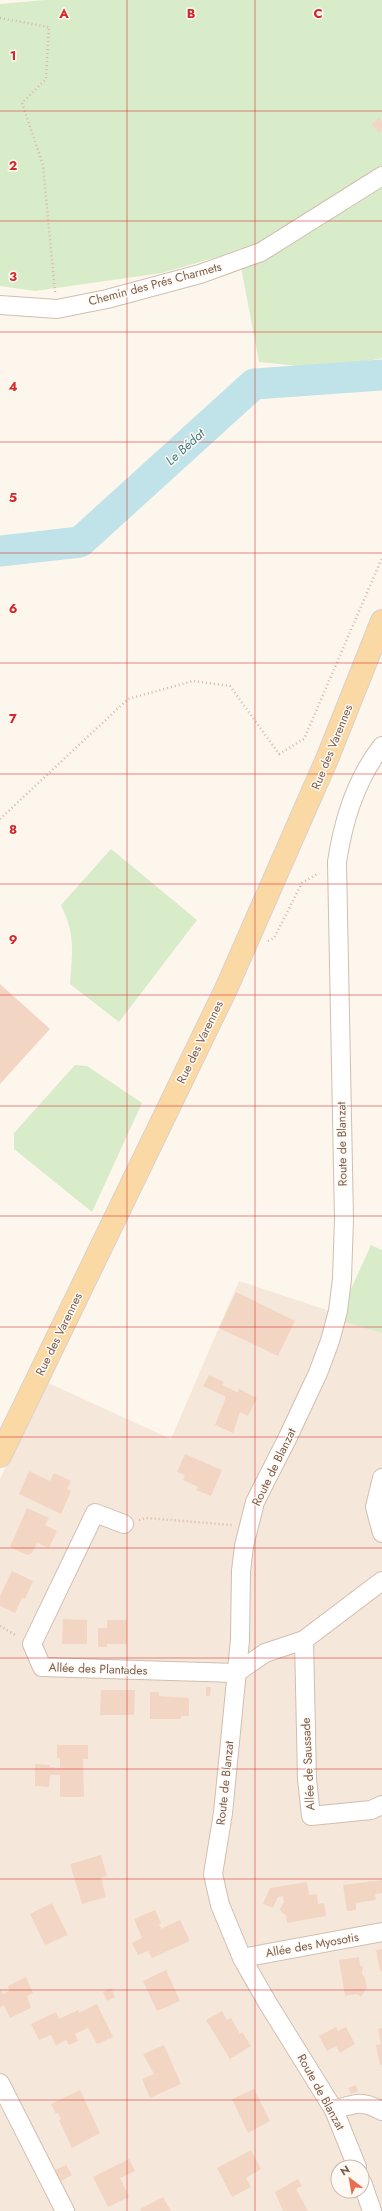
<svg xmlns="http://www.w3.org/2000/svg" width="382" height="2211" viewBox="0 0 382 2211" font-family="Jost,sans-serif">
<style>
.residential{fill:#f5e8da;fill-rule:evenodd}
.green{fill:#d8ecc9}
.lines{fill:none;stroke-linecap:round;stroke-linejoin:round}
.river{stroke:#bfe3e8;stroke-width:31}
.building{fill:#f3d5c3}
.minor-casing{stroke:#d1beb0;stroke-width:20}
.major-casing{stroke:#dad1cd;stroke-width:24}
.path{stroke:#d9b8a5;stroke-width:2.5;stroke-dasharray:1 3;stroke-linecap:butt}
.minor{stroke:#fff;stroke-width:18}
.major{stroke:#fbd9a5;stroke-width:22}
.grid{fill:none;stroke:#d62828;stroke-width:1;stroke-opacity:0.55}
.labels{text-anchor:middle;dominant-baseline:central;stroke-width:3;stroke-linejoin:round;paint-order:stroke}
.street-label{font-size:12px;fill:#7a5c4d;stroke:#fffaf3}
.water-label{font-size:13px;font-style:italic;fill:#437c86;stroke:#fffaf3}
.grid-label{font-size:13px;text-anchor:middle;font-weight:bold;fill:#d62828;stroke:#fffaf3;stroke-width:3;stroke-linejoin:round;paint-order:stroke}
</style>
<rect width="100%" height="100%" fill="#fdf6ec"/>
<path class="residential" d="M239 1281 382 1328V2211H0V1479L46 1382 171 1439ZM338 2167H362V2191H338Z"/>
<g class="green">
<polygon points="45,0 382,0 382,358 327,369 259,362 238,251 162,273 35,291 0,286 0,4"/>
<path d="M111 849 197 920 119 1022 70 984C72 952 76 936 61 905Z"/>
<polygon points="75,1065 87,1066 142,1103 92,1212 14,1149 14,1133"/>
<polygon points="371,1245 382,1250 382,1333 337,1320"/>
</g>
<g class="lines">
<polyline class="river" points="0,551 80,542 254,384 382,375"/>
</g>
<g class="building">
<polygon points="379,118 382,122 382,131 379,133 372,124"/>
<polygon points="0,984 50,1029 0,1084"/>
<polygon points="236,1292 295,1321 278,1356 219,1328"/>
<polygon points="209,1375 224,1382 222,1385 237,1392 239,1389 257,1398 248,1416 240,1412 233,1433 215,1425 226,1397 203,1386"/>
<polygon points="185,1454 222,1470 211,1496 196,1490 198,1487 183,1480 185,1475 177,1472"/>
<polygon points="29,1471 50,1481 54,1473 71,1481 67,1489 71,1491 61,1514 19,1494"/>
<polygon points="27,1508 49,1518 45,1525 57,1531 49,1548 37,1543 32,1553 27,1555 10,1547"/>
<polygon points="12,1571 33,1581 25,1599 22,1598 15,1613 0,1606 0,1596"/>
<polygon points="63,1619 87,1620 87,1644 62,1644"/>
<polygon points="107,1620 127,1620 127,1644 107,1644 107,1647 98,1647 98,1628 107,1628"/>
<polygon points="206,1687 211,1687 210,1696 206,1696"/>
<polygon points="101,1690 135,1690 134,1715 100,1715"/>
<polygon points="150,1692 159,1692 159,1696 189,1698 189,1716 181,1716 181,1719 150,1719"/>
<polygon points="57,1745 88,1745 88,1759 83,1759 84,1797 60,1797 60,1775 50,1775 49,1787 35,1786 35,1764 50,1765 50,1767 60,1768 60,1758 57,1758"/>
<polygon points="101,1855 107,1876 101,1877 106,1897 82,1904 70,1864"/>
<polygon points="382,1880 382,1893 375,1894 376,1900 356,1903 356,1910 347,1911 343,1885"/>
<polygon points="307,1882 309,1895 317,1894 318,1904 324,1903 326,1916 287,1923 286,1915 282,1913 280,1909 284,1902 283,1896 278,1897 273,1908 263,1904 270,1888"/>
<polygon points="52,1903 68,1935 45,1945 30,1914"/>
<polygon points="155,1910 161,1923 159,1924 161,1929 180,1920 190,1941 152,1958 148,1951 138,1955 132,1943 142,1938 134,1919"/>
<polygon points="382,1949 382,1971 380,1971 376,1950"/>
<polygon points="359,1957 360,1965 363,1967 362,1974 365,1978 367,1988 361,1997 357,1994 345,1996 339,1960"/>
<polygon points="166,1970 180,2001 157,2011 143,1981"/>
<polygon points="26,1977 33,1993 27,1996 31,2008 10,2018 4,2005 0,2007 0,1989 3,1994 9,1991 8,1986"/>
<polygon points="111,1988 115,1997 107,2001 103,1992"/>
<polygon points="97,2004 113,2037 97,2044 88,2028 75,2034 78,2041 69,2045 66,2040 56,2046 51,2035 39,2040 31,2024 56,2012 59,2019 78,2010 79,2013"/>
<polygon points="222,2011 227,2020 231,2018 240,2034 242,2032 251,2046 230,2059 206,2020"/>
<polygon points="336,2027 338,2031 346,2027 355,2044 340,2053 336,2046 327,2051 319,2036"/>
<polygon points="382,2028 382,2065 380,2065 376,2045 381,2044 378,2029"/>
<polygon points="164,2045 181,2084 150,2098 142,2079 154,2074 143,2054"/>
<polygon points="356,2085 358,2091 351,2094 348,2088"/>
<polygon points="254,2089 270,2121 248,2133 232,2099"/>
<polygon points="80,2090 100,2133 72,2148 59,2120 61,2119 58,2113 56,2114 51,2104"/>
<polygon points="251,2150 261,2169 246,2178 251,2187 232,2197 217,2168"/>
<polygon points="129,2159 135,2171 120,2178 129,2197 108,2207 93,2177"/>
<polygon points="66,2165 72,2175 61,2181 55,2170"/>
<polygon points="298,2179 302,2186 296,2189 308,2211 283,2211 275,2192"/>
<polygon points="163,2197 171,2211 141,2211 140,2209"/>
</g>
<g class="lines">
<g class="minor-casing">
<g id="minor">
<polyline points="0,305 57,309 107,299 200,274 261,252 382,176"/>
<polyline points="382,1478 375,1507 382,1533"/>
<polyline points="124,1524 95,1513 32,1644 42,1667 236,1673 265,1653 304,1640 382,1581"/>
<polyline points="304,1640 307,1779 311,1816 371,1810 382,1805"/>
<polyline points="242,1958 382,1932"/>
<polyline points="0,2083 65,2211"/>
<path d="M334 2110C356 2103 362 2100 382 2111"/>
<path d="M357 2167 334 2110 267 2002 242 1958 220 1905 213 1874 223 1813 240 1640 241 1571 244 1546 255 1502 288 1437 318 1373 330 1341 338 1311 342 1279 344 1219 337 862C343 822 356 779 382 746"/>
<polyline points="362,2182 372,2211"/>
</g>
</g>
<g class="major-casing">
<polyline id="major" points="0,1456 226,989 327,759 382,621"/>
</g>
<g class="path">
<polyline points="0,18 49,27 46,79 22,103 43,165 55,292"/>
<polyline points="0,819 128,699 193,681 230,686 279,754 304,739 382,558"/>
<polyline points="268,941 274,938 302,883 319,873"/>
<polyline points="139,1520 146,1518 232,1525"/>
<polyline points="0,1626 17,1636"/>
</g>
<use href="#minor" class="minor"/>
<use href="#major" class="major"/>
</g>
<path class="grid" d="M127 0V2211M255 0V2211M0 111H382M0 221H382M0 332H382M0 442H382M0 553H382M0 663H382M0 774H382M0 884H382M0 995H382M0 1106H382M0 1216H382M0 1327H382M0 1437H382M0 1548H382M0 1658H382M0 1769H382M0 1879H382M0 1990H382M0 2100H382"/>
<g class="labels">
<g class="street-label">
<text transform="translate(155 284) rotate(-15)">Chemin des Prés Charmets</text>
<text transform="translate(332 747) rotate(-68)">Rue des Varennes</text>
<text transform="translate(200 1042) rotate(-64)">Rue des Varennes</text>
<text transform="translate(342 1144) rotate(-91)">Route de Blanzat</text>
<text transform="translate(59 1334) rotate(-64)">Rue des Varennes</text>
<text transform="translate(274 1467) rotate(-64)">Route de Blanzat</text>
<text transform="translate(98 1669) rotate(2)">Allée des Plantades</text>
<text transform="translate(308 1764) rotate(-93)">Allée de Saussade</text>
<text transform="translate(225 1783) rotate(-84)">Route de Blanzat</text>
<text transform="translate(312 1945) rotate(-10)">Allée des Myosotis</text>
<text transform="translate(321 2092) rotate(61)">Route de Blanzat</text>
</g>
<g class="water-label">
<text transform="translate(185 447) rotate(-42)">Le Bédat</text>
</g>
</g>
<g class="grid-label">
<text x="64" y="18">A</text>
<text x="191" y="18">B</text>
<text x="318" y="18">C</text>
<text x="13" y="60">1</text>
<text x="13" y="170">2</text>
<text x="13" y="281">3</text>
<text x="13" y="391">4</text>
<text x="13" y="502">5</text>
<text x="13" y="613">6</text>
<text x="13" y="723">7</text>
<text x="13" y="834">8</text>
<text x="13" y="944">9</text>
</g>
<g transform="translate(350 2179) rotate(329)"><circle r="19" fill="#fffaf3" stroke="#cabbb1"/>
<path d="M0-3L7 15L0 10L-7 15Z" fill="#e76f51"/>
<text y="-6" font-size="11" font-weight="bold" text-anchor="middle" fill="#7a5c4d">N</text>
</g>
</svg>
